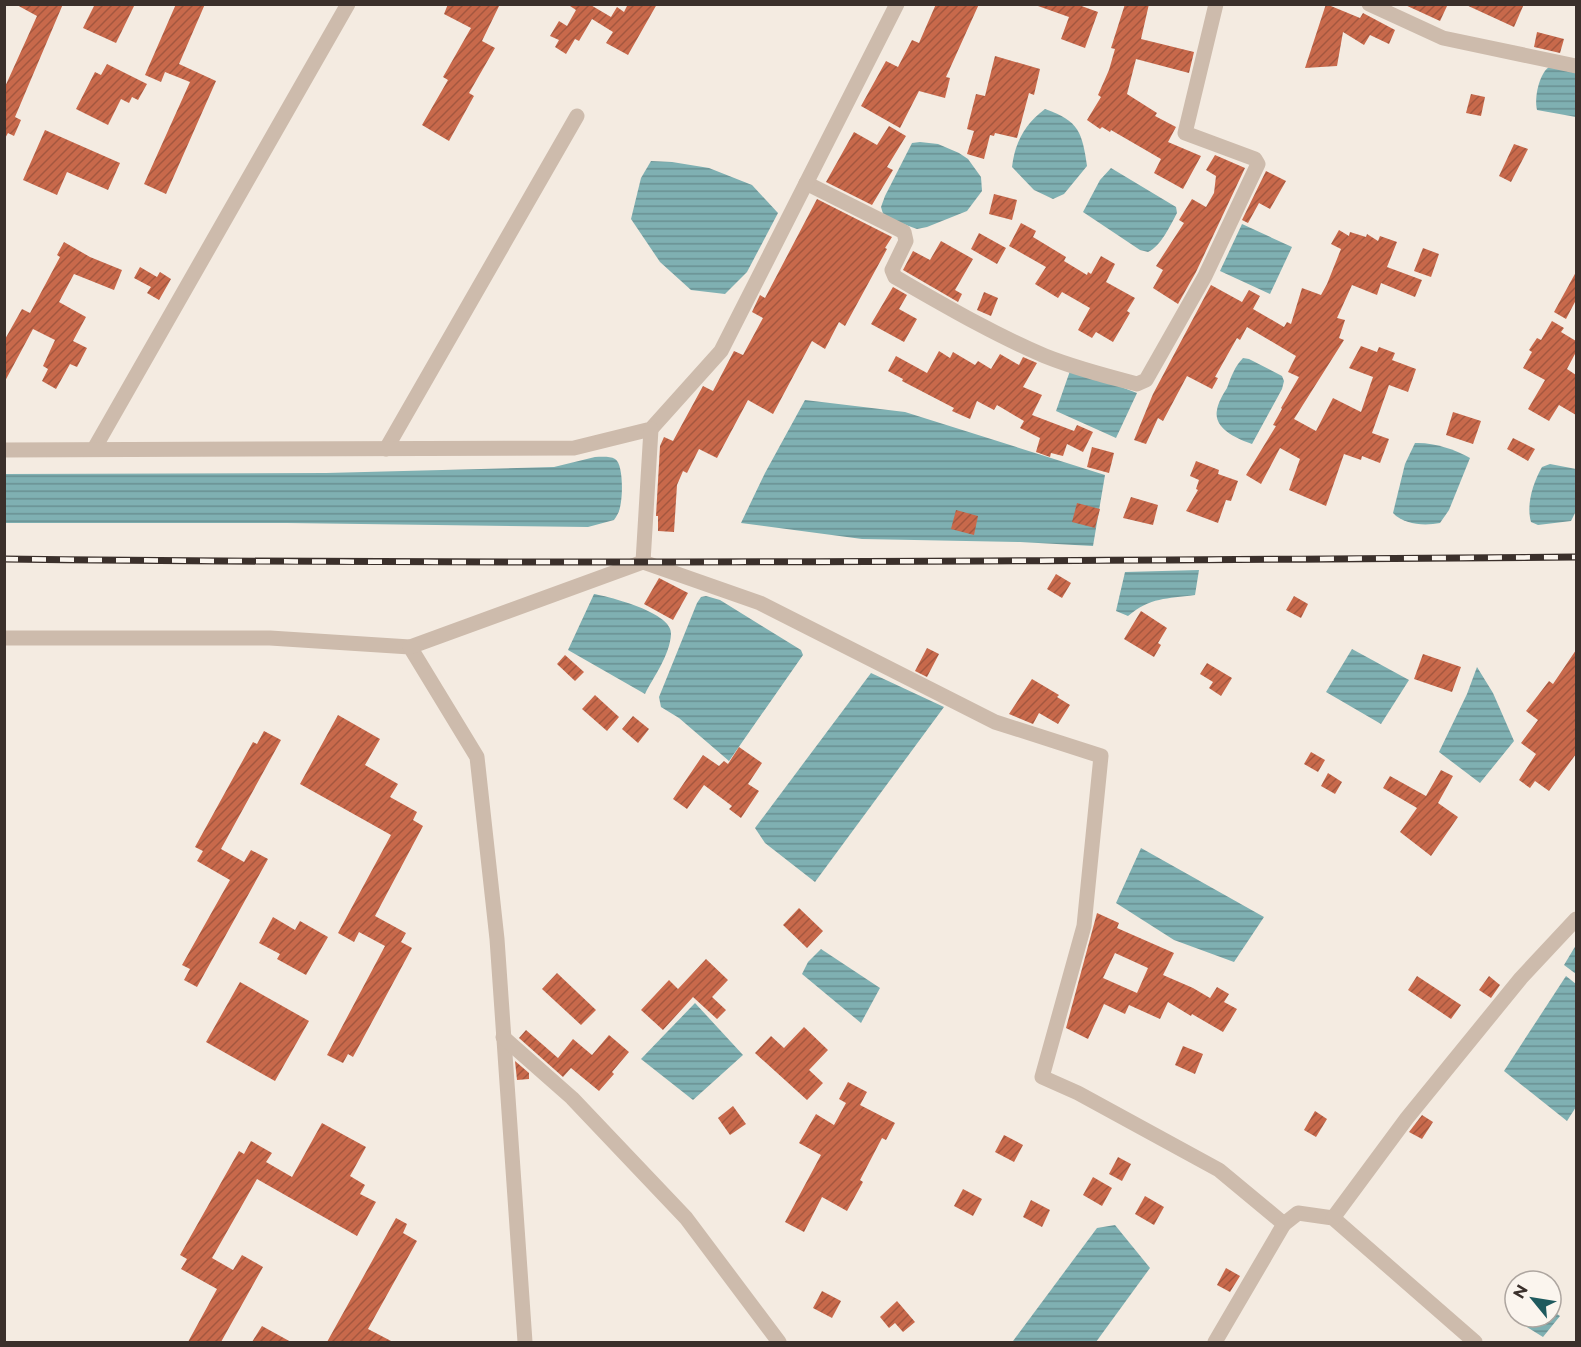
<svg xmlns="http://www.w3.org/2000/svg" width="1581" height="1347" viewBox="0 0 1581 1347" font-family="Montserrat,sans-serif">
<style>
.water{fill:url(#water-rules)}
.building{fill:url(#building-hatch);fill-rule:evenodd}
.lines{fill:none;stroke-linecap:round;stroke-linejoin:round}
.minor{stroke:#cdbbac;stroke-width:15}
.rail-casing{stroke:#3b302b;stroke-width:7}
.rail{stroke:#fbf5ee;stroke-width:4.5;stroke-dasharray:14;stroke-linecap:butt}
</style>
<defs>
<pattern id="water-rules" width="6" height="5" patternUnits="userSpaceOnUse" patternTransform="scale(1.5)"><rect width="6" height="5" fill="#7fb0b2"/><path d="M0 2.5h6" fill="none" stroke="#699091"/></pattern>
<pattern id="building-hatch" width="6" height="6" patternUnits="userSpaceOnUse" patternTransform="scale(1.5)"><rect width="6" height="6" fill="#c8694b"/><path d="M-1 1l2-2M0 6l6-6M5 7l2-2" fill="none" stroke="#a4573f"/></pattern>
</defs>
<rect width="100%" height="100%" fill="#f4ebe1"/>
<g class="water">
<path d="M1549 67 1576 73V117L1537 110C1534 98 1539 74 1549 67Z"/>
<path d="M1045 109C1079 121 1082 132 1087 166L1064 194 1053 199 1034 190 1012 167C1015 142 1025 124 1045 109Z"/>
<polygon points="920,142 938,144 959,153 968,159 981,177 982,191 967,211 927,227 917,229 884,217 881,207 885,196 912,143"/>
<polygon points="651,161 672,162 709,168 752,185 778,213 747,272 725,294 691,290 660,262 631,219 641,178"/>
<path d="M1111 168 1176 207 1177 213C1170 226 1161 246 1148 252L1140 250 1083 212 1100 180Z"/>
<polygon points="1242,224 1292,247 1270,294 1220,271"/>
<path d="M1243 358 1249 359 1282 376 1284 381 1282 389 1252 444C1238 439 1213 429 1217 410 1218 403 1223 394 1227 388 1231 377 1235 366 1243 358Z"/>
<polygon points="1071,368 1137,393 1116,438 1056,411"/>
<polygon points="805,400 905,412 1105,475 1093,546 1020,542 862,539 741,523 765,473"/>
<path d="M1415 443C1432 442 1455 449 1470 458L1449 510 1440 523C1425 526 1404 525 1393 513L1405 464Z"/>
<path d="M595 457C601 457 610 456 615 459 624 464 623 501 619 511 619 512 615 519 614 520L588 527 287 523H5V474L326 473 554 467Z"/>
<path d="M1550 464 1576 469V511L1571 521 1538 525 1531 522C1526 504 1533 483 1542 467Z"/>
<path d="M1199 570 1195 595C1166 599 1151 597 1128 616L1116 611 1125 572Z"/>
<path d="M594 594C611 597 673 613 671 634 670 655 654 676 645 694L568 650Z"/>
<polygon points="706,596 720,600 801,650 803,655 729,761 679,718 661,707 659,697 697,603 701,597"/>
<polygon points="1352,649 1409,680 1381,724 1326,692"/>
<polygon points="1477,667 1493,693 1514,741 1480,783 1439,752 1467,694"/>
<polygon points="871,673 944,707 815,882 765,843 755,828"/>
<polygon points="1141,848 1264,917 1234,962 1174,940 1116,903"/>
<polygon points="1576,945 1576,974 1564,965"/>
<polygon points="821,949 880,988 861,1023 802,974 808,962"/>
<polygon points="1566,976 1576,984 1576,1107 1567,1121 1504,1071"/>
<polygon points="695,1003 743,1055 693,1100 641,1059"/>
<polygon points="1115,1225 1150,1268 1096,1342 1014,1342 1013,1341 1097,1228"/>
<polygon points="1551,1310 1560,1316 1543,1337 1517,1321 1516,1317 1551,1317"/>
</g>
<g class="building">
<polygon points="15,4 63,4 15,117 21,120 14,136 8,133 4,140 4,89 37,16"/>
<polygon points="95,4 135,4 116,43 83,28"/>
<polygon points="176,4 205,4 179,64 216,81 166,194 144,184 190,82 165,72 161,82 145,75"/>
<polygon points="448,4 500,4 482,41 495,48 469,93 474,96 449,141 422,125 448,80 443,77 471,28 444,14"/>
<polygon points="567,4 589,4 611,17 617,7 624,12 628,4 657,4 628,55 606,43 613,32 592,19 579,41 575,39 566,54 555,47 559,40 550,36 559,21 567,26 576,10"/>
<polygon points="936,4 979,4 946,77 950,78 945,98 919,91 900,128 861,106 886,61 898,67 912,40 919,43"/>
<polygon points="1038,4 1076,4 1098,12 1085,48 1061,39 1069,17 1038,6"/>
<polygon points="1125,4 1149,4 1141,39 1194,52 1189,73 1136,59 1127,94 1157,113 1155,116 1176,127 1168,142 1201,156 1183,189 1154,173 1161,159 1111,130 1110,132 1102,127 1100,129 1087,120 1101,97 1098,95 1109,70 1115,49 1111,48"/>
<polygon points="1326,4 1360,18 1363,13 1395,30 1389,44 1370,35 1364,45 1343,32 1337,66 1305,68"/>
<polygon points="1403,4 1448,4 1440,21"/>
<polygon points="1464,4 1524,4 1514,27"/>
<polygon points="1537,32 1564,39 1560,53 1534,47"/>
<polygon points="995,56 1040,69 1034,95 1029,93 1017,138 995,133 994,136 990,135 984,159 967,154 974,131 967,129 976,94 985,96"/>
<polygon points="107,64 147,84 138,100 132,97 129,103 121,99 108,125 76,109 95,72 101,75"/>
<polygon points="1471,94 1485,97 1481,116 1466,113"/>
<polygon points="889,126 906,136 887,167 893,170 872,205 826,182 854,132 877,145"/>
<polygon points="45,130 120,163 108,190 67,172 57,195 23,180"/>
<polygon points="1514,144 1528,149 1511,182 1499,176"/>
<polygon points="1215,155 1245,168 1196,272 1178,304 1153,288 1163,270 1156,266 1184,223 1179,220 1192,199 1206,207 1214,193 1216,176 1206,170"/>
<polygon points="1266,171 1286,181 1270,209 1259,203 1248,223 1242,220"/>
<polygon points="994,194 1017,200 1012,220 989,214"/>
<polygon points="817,199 892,237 885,248 887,249 845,326 839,322 825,349 812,341 773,414 748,400 717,458 699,449 687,473 683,471 677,485 674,532 658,531 658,516 656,516 660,446 664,437 673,441 703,386 713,391 734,351 743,355 763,318 752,312 760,295 765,298"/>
<polygon points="1021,223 1036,231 1033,237 1066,257 1064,261 1087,275 1088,272 1091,274 1101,256 1115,264 1106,282 1135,298 1127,311 1130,313 1113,342 1096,332 1092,338 1078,330 1090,308 1062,292 1058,298 1035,284 1046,267 1009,246"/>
<polygon points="1339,230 1349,236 1350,232 1366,237 1367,234 1378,241 1380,236 1397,242 1387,267 1422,280 1415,297 1381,283 1377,295 1352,285 1337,318 1345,320 1339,338 1344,340 1294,419 1316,431 1333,398 1361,412 1373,377 1349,368 1361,346 1377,352 1379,347 1395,353 1392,360 1416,369 1408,392 1389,385 1372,433 1389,439 1380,463 1362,456 1361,460 1344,454 1326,506 1289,490 1300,459 1280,448 1261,484 1246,475 1276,426 1273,425 1282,409 1281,408 1299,377 1288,372 1296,356 1247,327 1240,340 1237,338 1215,377 1218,378 1212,389 1187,376 1163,421 1158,418 1146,444 1134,440 1153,394 1211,285 1242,302 1249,290 1260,296 1253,309 1284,327 1287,322 1291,324 1302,288 1321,295 1327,284 1341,249 1331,244"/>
<polygon points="979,233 1006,248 997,264 971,249"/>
<polygon points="941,241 973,259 955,290 962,294 958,302 903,270 913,251 930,260"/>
<polygon points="64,242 90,257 122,270 114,290 74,274 59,302 86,317 73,341 87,348 77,367 70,364 56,389 42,381 48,369 43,366 55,340 33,329 4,383 4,341 22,309 30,313 60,257 57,255"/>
<polygon points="1423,248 1439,254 1431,277 1414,271"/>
<polygon points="140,267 157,277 160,272 171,279 159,300 147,293 151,287 134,278"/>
<polygon points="1576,272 1576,300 1566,319 1554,312"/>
<polygon points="893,287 907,295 899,309 917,319 904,342 871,324"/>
<polygon points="984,292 998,298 991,316 977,310"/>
<polygon points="1552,321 1564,328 1561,332 1576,341 1576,352 1567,369 1576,375 1576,415 1559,405 1549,421 1528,409 1545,380 1523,368 1532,352 1529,350 1537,338 1541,340"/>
<polygon points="939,351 950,358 953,352 975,365 978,361 991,369 1000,354 1019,365 1023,357 1037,363 1023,387 1042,395 1032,415 1074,431 1077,425 1093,432 1083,452 1067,444 1063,456 1051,453 1050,457 1036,452 1040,438 1020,428 1024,421 997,405 994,410 977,401 970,419 952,411 954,408 902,381 903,379 888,371 896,356 927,373"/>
<polygon points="1453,412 1481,421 1473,444 1446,435"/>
<polygon points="1513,438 1535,449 1528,461 1507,449"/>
<polygon points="1092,447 1114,453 1109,473 1087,467"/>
<polygon points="1196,461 1219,470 1218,474 1238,481 1231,501 1226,500 1218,523 1186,511 1198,490 1196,489 1199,480 1190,476"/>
<polygon points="1131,497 1158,505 1153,525 1123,518"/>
<polygon points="1077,503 1100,509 1095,528 1072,522"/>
<polygon points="956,510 978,516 974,535 951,529"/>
<polygon points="1056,574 1071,583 1062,598 1047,589"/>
<polygon points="659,578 688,593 673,620 644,604"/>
<polygon points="1294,596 1308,604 1301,618 1286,610"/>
<polygon points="1141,611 1167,628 1158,643 1161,645 1154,657 1124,639"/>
<polygon points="927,648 939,654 927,677 915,671"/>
<polygon points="1576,650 1576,754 1549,791 1535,781 1530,788 1519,780 1536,754 1521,743 1538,720 1526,711 1549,681 1553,684"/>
<polygon points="1423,654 1461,667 1452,692 1414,679"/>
<polygon points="565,655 584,672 575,681 557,664"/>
<polygon points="1207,663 1232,678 1221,696 1209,688 1213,682 1200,674"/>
<polygon points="1032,679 1059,695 1057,697 1070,705 1058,724 1039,713 1033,724 1009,714"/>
<polygon points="595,695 619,717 607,731 582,709"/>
<polygon points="338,715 380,739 365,765 398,784 390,797 417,812 413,820 423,826 375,916 406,933 401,942 412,948 353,1057 348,1054 343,1063 327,1055 385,946 359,932 354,942 338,933 391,835 300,784"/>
<polygon points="633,716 649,729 638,743 622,729"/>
<polygon points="264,731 281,740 221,849 244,862 251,850 268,859 197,987 184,980 190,969 182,965 230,880 197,861 203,851 195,847 253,742 257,744"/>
<polygon points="739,747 762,763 748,784 759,791 741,818 729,809 732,806 704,785 687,809 673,799 703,755 719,766 724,761 728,764"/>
<polygon points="1311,752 1325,760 1318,772 1304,764"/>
<polygon points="1441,770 1453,776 1438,803 1458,817 1431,856 1400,832 1417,808 1383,788 1390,776 1426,796"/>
<polygon points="1328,773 1342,782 1335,794 1321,786"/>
<polygon points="799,908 823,931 807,948 783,925"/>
<path d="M1097 913 1119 923 1117 928 1174 953 1163 975 1193 988 1210 998 1217 987 1229 994 1224 1002 1237 1009 1223 1032 1192 1014 1191 1016 1168 1002 1160 1019 1129 1005 1125 1014 1104 1004 1088 1039 1066 1028ZM1115 953 1148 968 1137 993 1103 978Z"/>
<polygon points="273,917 295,930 300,921 328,937 306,975 277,959 280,954 259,943"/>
<polygon points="706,959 728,980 712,997 726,1010 717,1019 693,997 663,1030 641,1010 669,980 678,989"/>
<polygon points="557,973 596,1010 581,1025 542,989"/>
<polygon points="1417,976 1461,1005 1451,1019 1408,990"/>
<polygon points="1489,976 1500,985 1491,998 1479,990"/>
<polygon points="240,982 309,1021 275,1081 206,1042"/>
<polygon points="804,1027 828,1050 809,1070 823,1083 807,1100 755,1053 771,1036 784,1048"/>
<polygon points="526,1030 558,1058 573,1039 592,1055 609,1035 629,1052 612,1072 614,1074 599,1091 571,1068 563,1077 519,1038"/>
<polygon points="1183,1046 1203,1054 1195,1074 1175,1065"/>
<polygon points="515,1061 529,1073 529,1079 517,1080"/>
<polygon points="848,1082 867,1092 860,1105 895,1123 886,1140 882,1138 860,1180 863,1182 847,1211 822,1197 804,1232 785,1222 821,1155 799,1143 816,1114 834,1125 846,1103 839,1099"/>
<polygon points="733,1106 746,1124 730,1135 718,1118"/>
<polygon points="1315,1111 1327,1119 1316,1137 1304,1130"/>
<polygon points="1422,1115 1433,1122 1422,1139 1409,1132"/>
<polygon points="322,1123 366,1147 350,1176 365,1185 360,1194 376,1202 357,1236 257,1179 212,1258 233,1270 242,1255 263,1267 221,1342 188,1342 217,1289 181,1269 187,1259 180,1255 239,1151 244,1154 251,1141 272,1153 266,1162 292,1177"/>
<polygon points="1004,1135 1023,1145 1014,1162 995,1152"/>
<polygon points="1118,1157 1131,1164 1122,1181 1109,1174"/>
<polygon points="1093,1177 1112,1188 1102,1206 1083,1195"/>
<polygon points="963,1189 982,1199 973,1216 954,1206"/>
<polygon points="1145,1196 1164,1207 1154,1225 1135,1214"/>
<polygon points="1031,1200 1050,1210 1042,1227 1023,1217"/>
<polygon points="396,1218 407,1224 403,1233 417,1241 368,1329 393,1342 327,1342"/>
<polygon points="1226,1268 1240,1276 1230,1292 1217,1285"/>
<polygon points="822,1291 841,1301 832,1318 813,1308"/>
<polygon points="897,1301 915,1322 903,1332 895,1323 889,1328 880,1317"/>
<polygon points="262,1326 291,1342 252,1342"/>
</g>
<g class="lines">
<g class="minor">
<polyline points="1369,4 1443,38 1576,66"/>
<path d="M806 183 904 232 906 241 892 270 895 277C944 305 993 334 1045 356 1075 368 1106 376 1137 384L1146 380 1205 276 1258 164 1255 159 1185 133 1216 4"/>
<polyline points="94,449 348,4"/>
<polyline points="386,449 577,116"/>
<polyline points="4,450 574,448 651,429 721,351 897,4"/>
<polyline points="643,562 760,603 995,722 1101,756 1084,926 1042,1077 1078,1093 1219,1170 1284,1224 1298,1213 1333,1218 1475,1342"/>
<polyline points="4,638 270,638 410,647 477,757 497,939 525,1342"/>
<polyline points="410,647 643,562 651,429"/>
<polyline points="503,1037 572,1098 686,1218 779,1342"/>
<polyline points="1333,1218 1407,1118 1521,978 1576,919"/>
<polyline points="1215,1342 1284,1224"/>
</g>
<g class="rail-casing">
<path id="rail" d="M4 559C529 565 1052 561 1576 557"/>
</g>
<use href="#rail" class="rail"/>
</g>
<rect width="1581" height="1347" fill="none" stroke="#3b302b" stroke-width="12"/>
<g transform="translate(1533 1299) rotate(300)"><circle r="28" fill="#fbf5ee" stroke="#aea6a0" stroke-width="1.5"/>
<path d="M0-4.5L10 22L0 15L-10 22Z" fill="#1f5a5e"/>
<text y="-9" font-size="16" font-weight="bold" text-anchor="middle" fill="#3b302b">N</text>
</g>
</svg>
